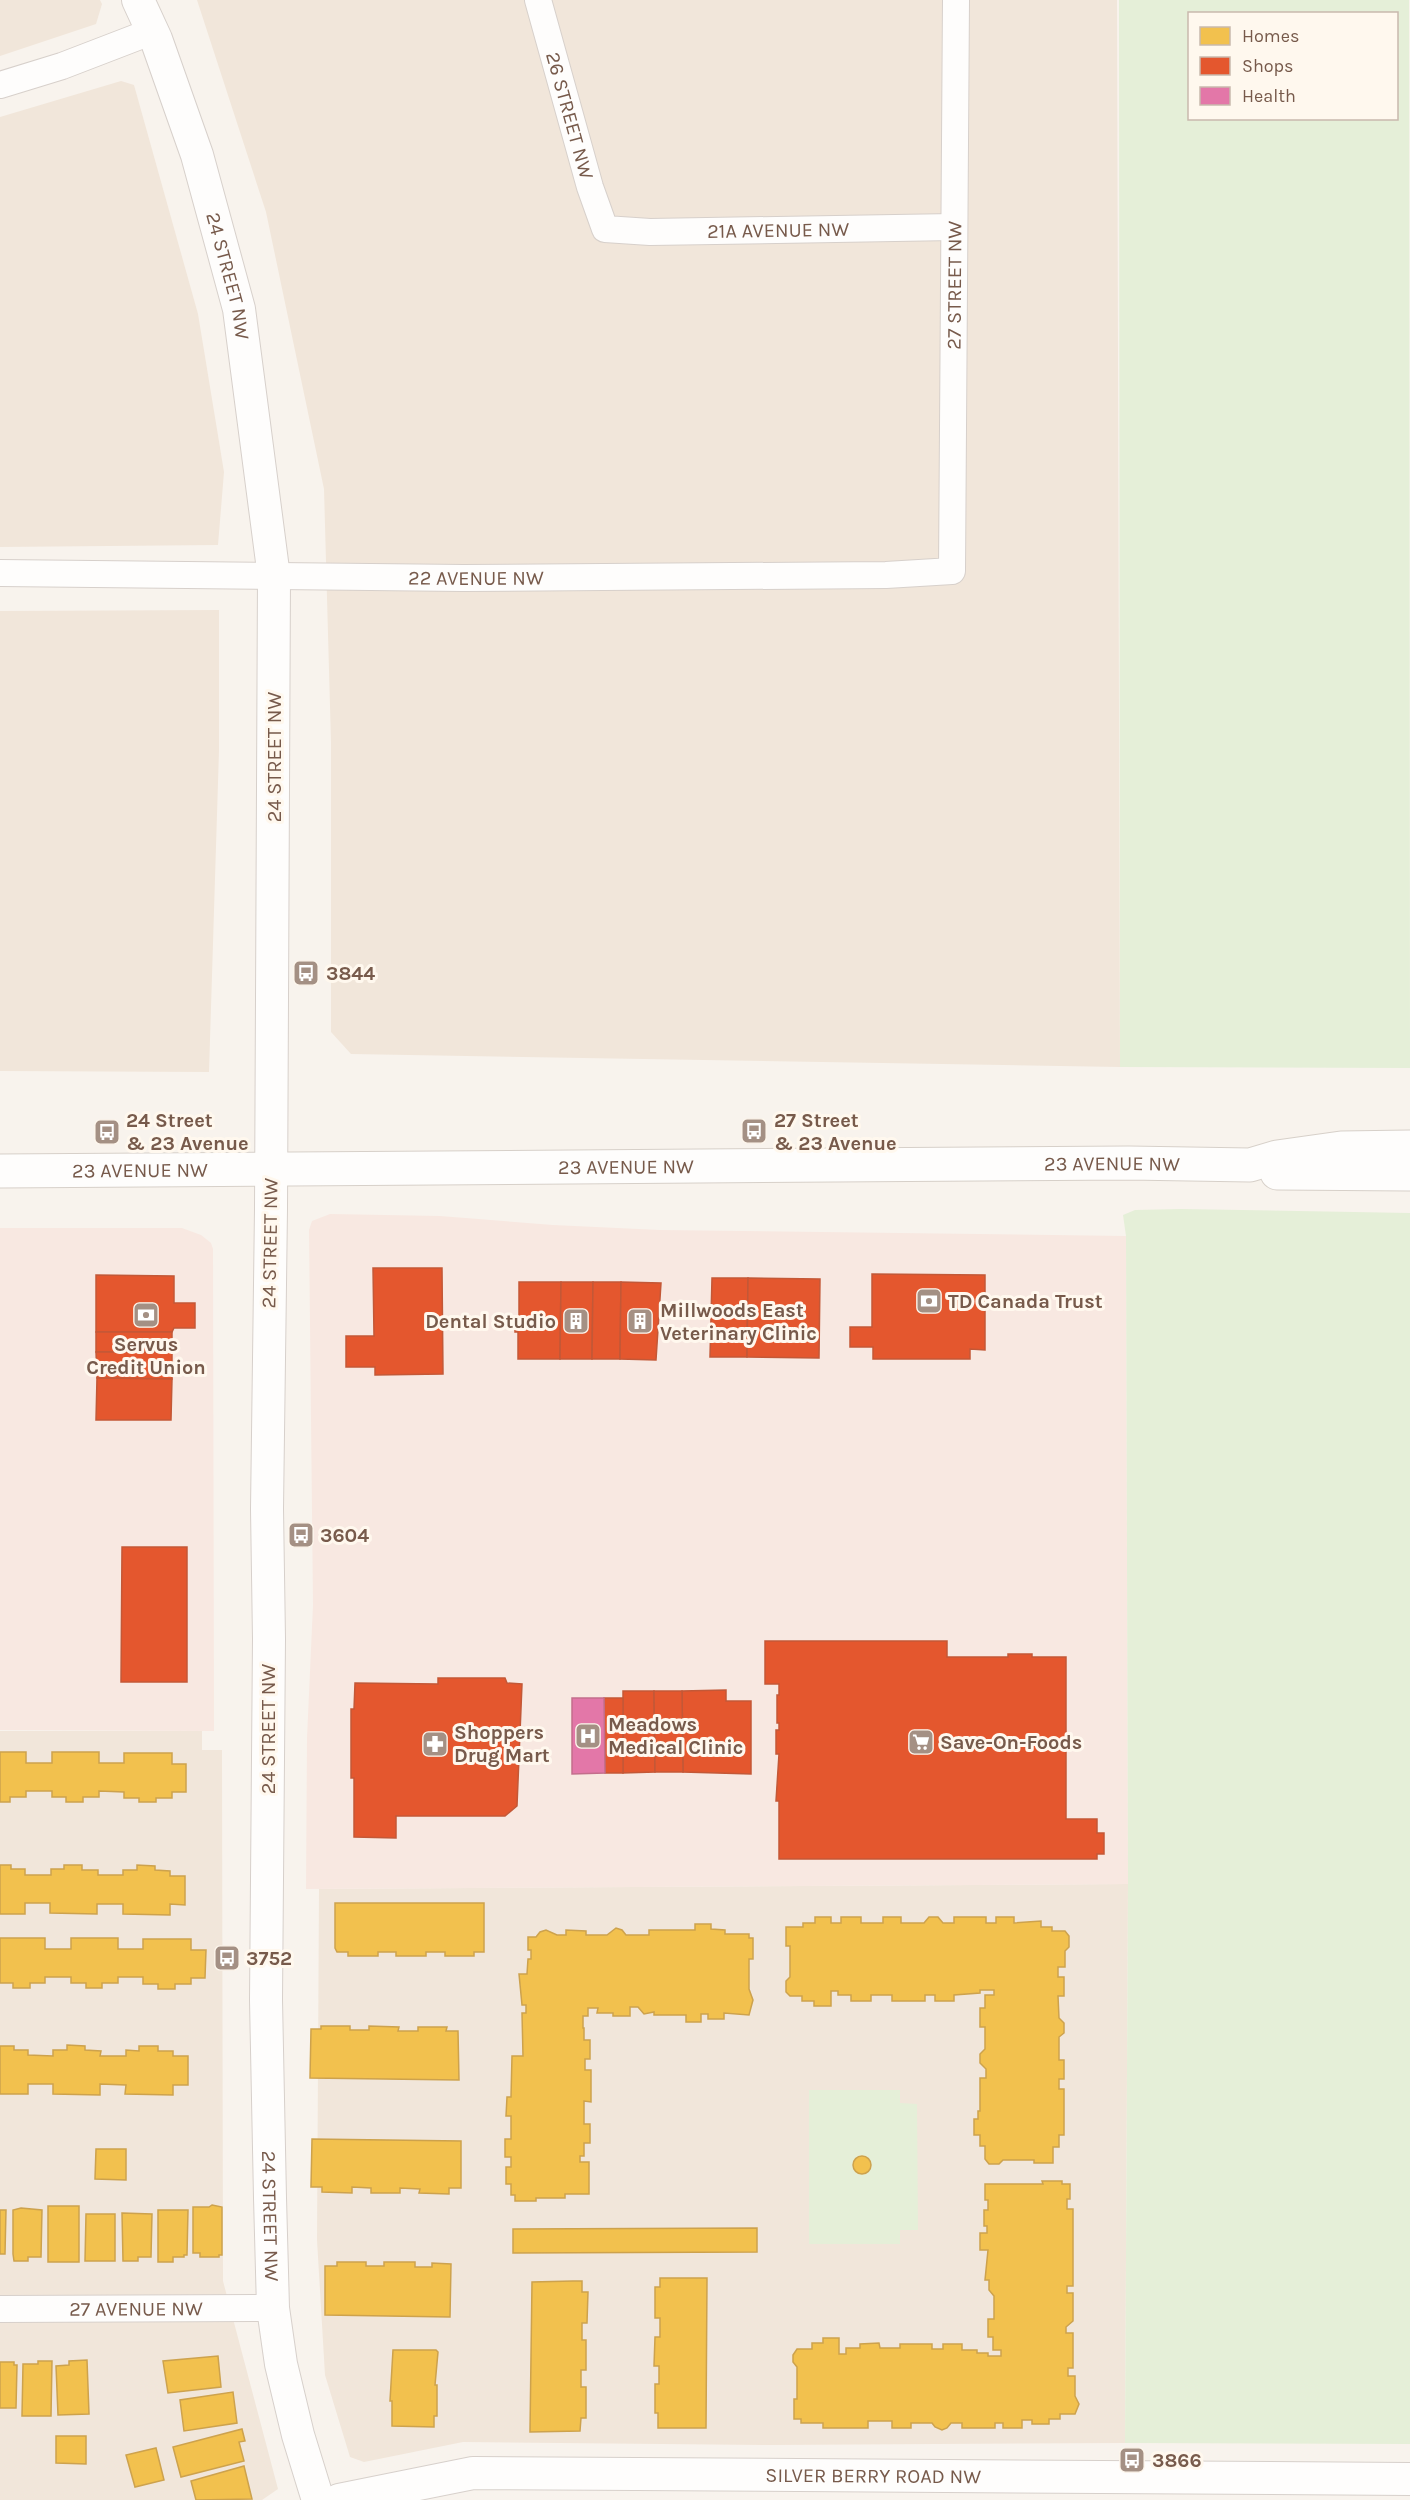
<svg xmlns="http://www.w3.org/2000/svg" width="1410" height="2500" viewBox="0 0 1410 2500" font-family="Karla,sans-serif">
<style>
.residential{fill:#f1e6da}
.commercial{fill:#f8e8e1}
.green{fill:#e5efd8;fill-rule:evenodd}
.homes{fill:#f2c14e;stroke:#cda24d;stroke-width:1.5}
.shops{fill:#e4572e;stroke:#c35837;stroke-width:1.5}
.health{fill:#e377a8;stroke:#c36e8c;stroke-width:1.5}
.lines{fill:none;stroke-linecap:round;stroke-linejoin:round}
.minor-casing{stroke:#d7d0cb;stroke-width:28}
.tertiary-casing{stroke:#d7d0cb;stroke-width:34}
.secondary-casing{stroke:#d7d0c9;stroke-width:35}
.minor{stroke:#fefdfc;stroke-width:26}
.tertiary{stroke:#fefdfc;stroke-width:32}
.secondary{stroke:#fefdfc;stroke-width:33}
.labels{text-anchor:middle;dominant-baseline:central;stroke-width:6;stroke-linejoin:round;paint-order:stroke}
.street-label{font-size:20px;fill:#775a4b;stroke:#fff8ee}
.poi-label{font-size:20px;font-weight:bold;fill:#775a4b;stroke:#fff8ee;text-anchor:start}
</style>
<rect width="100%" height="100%" fill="#f8f3ed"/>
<g class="residential">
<polygon points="0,0 100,0 102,4 96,24 0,56"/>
<polygon points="197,0 1117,0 1120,1067 351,1054 331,1032 331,742 324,489 266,212"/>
<polygon points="121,81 134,85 198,314 224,472 218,545 0,547 0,117"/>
<polygon points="219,610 219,750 209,1072 0,1071 0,611"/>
<polygon points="0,1731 202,1731 202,1750 222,1750 223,2281 278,2489 262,2500 0,2500"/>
<polygon points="1128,1884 1125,2443 772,2445 463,2442 364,2462 350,2457 325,2375 317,2240 319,1889"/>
</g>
<g class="commercial">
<polygon points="330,1214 440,1216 553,1225 660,1230 1126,1236 1128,1884 306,1889 307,1738 313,1605 309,1230 312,1221"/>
<polygon points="0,1228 182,1228 201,1235 211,1243 213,1249 214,1731 0,1730"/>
</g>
<g class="green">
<path d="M1119 0H1409L1410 1068 1120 1067ZM1190 14H1396V118H1190Z"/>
<polygon points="1181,1209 1410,1213 1410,2444 1125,2443 1128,1884 1126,1236 1123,1215 1135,1210"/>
<polygon points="809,2090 900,2090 900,2103 917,2104 918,2230 900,2230 900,2244 809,2244"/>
</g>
<g class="homes">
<polygon points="0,1752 26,1752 26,1763 52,1763 52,1752 99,1752 99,1763 124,1763 124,1753 172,1753 172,1764 186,1764 186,1792 172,1792 172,1798 156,1798 156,1802 139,1802 139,1798 124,1798 124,1792 99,1791 99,1797 83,1797 83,1802 66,1802 66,1797 52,1797 52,1791 26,1791 26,1797 10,1797 10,1802 0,1802"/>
<polygon points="0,1865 11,1865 11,1869 25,1869 25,1875 51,1875 51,1869 64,1869 64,1865 82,1865 82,1870 98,1870 98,1875 123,1875 123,1870 137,1870 137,1865 155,1866 155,1870 170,1871 170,1876 185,1876 185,1905 170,1904 170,1915 123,1914 123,1904 97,1904 97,1914 50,1913 50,1903 25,1903 25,1914 0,1914"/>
<polygon points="335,1903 484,1903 484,1952 474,1952 474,1956 445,1956 445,1952 426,1952 426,1956 396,1956 396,1952 378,1952 378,1956 348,1956 348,1952 337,1952 335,1948"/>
<polygon points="815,1917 831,1917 831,1923 841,1923 841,1917 861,1917 861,1923 883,1923 883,1917 901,1917 901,1923 924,1923 929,1917 938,1917 943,1923 954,1923 954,1917 986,1917 986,1923 996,1923 996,1917 1014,1917 1014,1923 1041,1921 1041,1927 1052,1927 1052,1931 1065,1931 1069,1936 1069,1947 1065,1951 1065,1967 1058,1967 1058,1977 1064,1977 1064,1996 1058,1996 1059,2018 1064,2023 1064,2033 1059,2037 1059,2060 1064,2060 1064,2079 1059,2079 1059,2089 1064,2089 1064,2135 1059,2135 1059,2147 1053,2147 1053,2163 1034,2163 1034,2160 1003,2160 999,2164 989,2164 985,2159 985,2146 980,2146 980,2135 974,2135 974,2119 978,2119 978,2111 980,2111 980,2078 986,2078 986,2069 980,2063 980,2054 985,2049 985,2027 980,2027 980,2008 985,2008 985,1995 994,1995 994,1990 980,1990 980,1993 954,1995 954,2001 935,2001 935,1995 925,1995 925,2001 892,2001 892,1995 871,1995 871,2001 851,2001 851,1995 838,1995 838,1991 831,1991 831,2006 814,2006 814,2001 802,2001 802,1996 790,1996 786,1992 786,1981 790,1977 790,1946 786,1946 786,1927 803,1927 803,1923 815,1923"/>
<polygon points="695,1924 711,1924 711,1929 725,1930 725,1934 749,1934 749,1938 753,1938 753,1959 749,1959 749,1989 753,2000 749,2015 724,2013 724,2019 708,2019 708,2014 701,2014 701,2022 686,2022 686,2015 654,2015 654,2012 644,2014 638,2007 630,2007 630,2016 613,2016 613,2013 597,2013 598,2008 588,2008 588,2016 583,2016 583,2028 584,2028 584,2040 590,2040 590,2059 585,2059 585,2070 591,2070 591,2102 584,2101 584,2124 590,2124 590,2143 584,2143 584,2156 580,2156 580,2162 589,2162 589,2194 565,2194 565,2198 536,2198 536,2201 515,2201 515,2195 511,2195 511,2184 506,2184 506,2167 511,2167 511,2157 505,2157 505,2139 511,2139 511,2116 506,2116 507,2097 511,2097 512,2056 523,2056 522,2013 526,2013 526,2005 522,2005 519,1974 527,1974 528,1959 531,1959 531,1950 528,1950 528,1937 536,1937 540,1932 546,1930 557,1935 566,1935 566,1930 586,1931 586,1935 607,1935 616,1928 622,1930 626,1935 649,1935 649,1930 695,1930"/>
<polygon points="0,1938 45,1938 45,1949 71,1949 71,1938 118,1938 118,1949 143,1949 143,1939 191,1939 191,1950 206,1950 205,1978 191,1978 191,1984 175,1984 175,1989 158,1989 158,1984 143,1984 143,1977 118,1977 118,1983 102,1983 102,1988 86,1988 86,1983 71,1983 71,1977 45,1977 45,1983 30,1983 30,1988 13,1988 13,1983 0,1983"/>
<polygon points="321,2026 350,2026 350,2030 369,2030 369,2026 399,2027 398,2031 418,2031 418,2027 447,2027 446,2031 458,2031 459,2080 310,2078 311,2029 321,2029"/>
<polygon points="67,2045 85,2046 85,2050 101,2051 100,2056 126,2056 126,2050 139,2051 139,2046 158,2046 158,2051 173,2051 173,2056 188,2056 188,2085 173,2085 173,2095 125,2094 126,2085 100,2084 100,2095 53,2094 53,2084 28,2084 28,2094 0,2094 0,2046 14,2046 14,2050 28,2050 28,2055 53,2056 53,2050 67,2050"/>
<polygon points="312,2139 461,2141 461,2188 449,2188 449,2194 419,2193 420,2189 400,2188 400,2193 371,2193 371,2188 352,2187 352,2193 322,2192 322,2187 311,2187"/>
<polygon points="96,2149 126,2149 126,2180 95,2179"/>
<circle cx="862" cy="2165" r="9"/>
<polygon points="1042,2181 1062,2181 1062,2184 1070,2184 1070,2199 1067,2199 1067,2209 1073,2209 1073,2286 1067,2286 1067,2293 1073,2293 1073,2321 1066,2327 1066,2333 1073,2333 1073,2368 1068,2368 1068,2376 1075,2376 1075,2396 1079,2404 1075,2414 1060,2414 1060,2419 1049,2419 1049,2424 1032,2424 1032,2420 1022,2420 1022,2428 1003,2428 1003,2423 995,2423 995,2428 962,2428 962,2423 951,2423 947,2428 942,2430 935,2427 932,2423 911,2423 911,2428 892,2428 892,2421 868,2421 868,2428 823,2428 823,2423 801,2423 801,2419 794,2419 794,2399 797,2399 797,2367 793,2362 793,2355 797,2349 812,2349 812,2343 823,2343 823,2338 839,2338 839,2354 846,2354 846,2348 860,2348 860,2344 879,2343 880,2348 900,2348 900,2344 932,2344 932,2349 943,2349 943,2344 962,2344 962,2350 977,2350 977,2353 988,2353 988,2356 1001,2356 1001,2350 993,2350 993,2337 988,2337 988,2319 994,2319 994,2296 989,2290 989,2280 985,2280 988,2250 980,2250 980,2233 987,2233 987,2226 984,2226 984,2210 988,2210 988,2200 985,2200 985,2184 1043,2184"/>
<polygon points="212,2205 222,2207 222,2255 219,2255 219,2257 200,2257 200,2253 193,2253 193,2207 209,2207"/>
<rect x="48" y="2206" width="31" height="56"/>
<polygon points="21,2208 42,2210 41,2257 28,2257 28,2261 14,2261 13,2254 13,2210"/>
<polygon points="0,2210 6,2210 5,2254 0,2254"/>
<polygon points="158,2210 188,2210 187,2255 184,2255 184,2257 173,2257 173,2262 158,2262"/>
<polygon points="122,2213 152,2214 151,2257 138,2257 138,2261 123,2261"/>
<polygon points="86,2214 115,2214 115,2261 85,2261"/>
<polygon points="757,2228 757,2252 513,2253 513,2229"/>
<polygon points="337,2262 366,2262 366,2266 384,2266 384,2262 415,2262 415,2267 432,2267 432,2263 451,2264 450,2317 325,2315 325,2266 337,2266"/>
<polygon points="660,2278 707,2278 706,2428 658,2428 658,2413 655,2413 655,2384 659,2384 659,2366 654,2366 655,2337 660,2337 660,2318 655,2318 655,2287 660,2287"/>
<polygon points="573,2281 582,2281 582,2292 588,2292 587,2323 582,2323 582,2340 586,2340 586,2370 581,2370 581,2387 586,2387 586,2418 581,2418 580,2431 530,2432 532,2282"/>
<polygon points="393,2350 436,2350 438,2352 435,2385 437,2385 437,2416 434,2416 434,2427 392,2426 392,2401 390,2401"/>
<polygon points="218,2356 221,2387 168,2393 163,2361"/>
<polygon points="87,2360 89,2414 58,2415 56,2366 69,2365 69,2361"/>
<polygon points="38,2361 52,2361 51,2416 22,2416 23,2364 38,2364"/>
<polygon points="0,2362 14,2362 14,2365 17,2365 16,2408 0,2408"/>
<polygon points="233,2392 237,2423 184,2431 180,2400"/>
<polygon points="242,2429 245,2441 239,2442 244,2461 181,2477 173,2447"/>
<polygon points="56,2436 86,2436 86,2464 56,2463"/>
<polygon points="156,2448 164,2480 135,2487 126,2455"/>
<polygon points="244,2466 252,2499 196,2500 191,2481"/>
</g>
<g class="shops">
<polygon points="373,1268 442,1268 443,1374 375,1375 375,1367 346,1367 346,1336 374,1336"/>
<polygon points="872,1274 985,1275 985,1350 970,1349 970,1359 873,1359 873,1347 850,1347 850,1327 872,1327"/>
<polygon points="96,1275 174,1276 174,1303 195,1303 195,1328 174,1328 172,1332 96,1332"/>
<polygon points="712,1278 748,1278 747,1357 710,1357"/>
<polygon points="748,1278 820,1279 819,1358 747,1357"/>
<polygon points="519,1282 561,1282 560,1359 518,1359 518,1332 515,1332 515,1318 519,1318"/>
<polygon points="561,1282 593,1282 592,1359 560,1359"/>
<polygon points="593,1282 621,1282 620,1359 592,1359"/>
<polygon points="621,1282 661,1283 656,1360 620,1359"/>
<rect x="96" y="1332" width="76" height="20"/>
<polygon points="96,1352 172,1352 172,1379 97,1378"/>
<polygon points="97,1378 172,1379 171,1420 96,1420"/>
<polygon points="122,1547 187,1547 187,1682 121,1682"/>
<polygon points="765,1641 947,1641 947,1657 1008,1657 1008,1654 1032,1654 1032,1657 1066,1657 1066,1819 1097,1819 1097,1833 1104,1833 1104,1854 1097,1854 1097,1859 779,1859 779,1801 776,1801 779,1754 776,1754 776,1730 779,1730 779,1723 777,1723 777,1695 779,1695 779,1684 765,1684"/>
<polygon points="438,1678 505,1678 507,1683 522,1684 517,1806 505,1816 396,1816 396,1838 354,1837 354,1778 351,1778 351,1709 354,1709 355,1683 438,1684"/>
<polygon points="726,1690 726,1701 751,1701 751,1774 683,1772 682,1691"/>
<polygon points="623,1691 654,1691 655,1772 623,1773"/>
<polygon points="654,1691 682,1691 683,1772 655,1772"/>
<polygon points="604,1698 623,1698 623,1773 605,1773"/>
</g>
<polygon class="health" points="572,1698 604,1698 605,1773 572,1774"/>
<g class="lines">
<g class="minor-casing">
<g id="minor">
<path id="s1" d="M538 0 590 187 605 229 650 232 954 227"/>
<polyline points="0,85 62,66 153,31"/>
<path id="s2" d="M0 573 463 578 886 575 952 571 956 0"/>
<path id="s3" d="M0 2309 273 2308"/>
</g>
</g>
<g class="tertiary-casing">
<g id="tertiary">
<path id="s4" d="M138 0 156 39 197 155 239 309 274 577 271 1209 267 1509 269 1639 266 2000 270 2198 273 2308 281 2364 298 2435 318 2500"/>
<path id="s5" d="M339 2500 473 2473 1410 2479"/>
</g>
</g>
<g class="secondary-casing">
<g id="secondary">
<path id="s6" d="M0 1171 1129 1163 1250 1165 1277 1157 1341 1148 1410 1147"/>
<polyline points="1277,1173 1410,1174"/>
</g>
</g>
<use href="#minor" class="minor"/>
<use href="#tertiary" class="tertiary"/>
<use href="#secondary" class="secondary"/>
</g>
<defs>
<g id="bus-square" transform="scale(1.35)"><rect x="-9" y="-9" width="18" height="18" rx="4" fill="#a49084" stroke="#fff8ee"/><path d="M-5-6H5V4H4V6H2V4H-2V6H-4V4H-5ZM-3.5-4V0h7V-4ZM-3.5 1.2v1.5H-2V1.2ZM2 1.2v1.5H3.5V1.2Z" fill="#fff"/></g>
<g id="bank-square" transform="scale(1.35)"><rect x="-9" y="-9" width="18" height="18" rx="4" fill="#a49084" stroke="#fff8ee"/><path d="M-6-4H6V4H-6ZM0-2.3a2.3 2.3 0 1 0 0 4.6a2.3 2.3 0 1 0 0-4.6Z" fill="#fff"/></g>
<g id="building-square" transform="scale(1.35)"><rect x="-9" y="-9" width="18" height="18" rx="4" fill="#a49084" stroke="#fff8ee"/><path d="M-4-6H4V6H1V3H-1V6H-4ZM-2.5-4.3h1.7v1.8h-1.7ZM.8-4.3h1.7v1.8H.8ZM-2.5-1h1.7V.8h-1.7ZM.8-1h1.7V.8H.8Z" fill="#fff"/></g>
<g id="hospital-square" transform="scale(1.35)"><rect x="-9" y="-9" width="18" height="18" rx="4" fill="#a49084" stroke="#fff8ee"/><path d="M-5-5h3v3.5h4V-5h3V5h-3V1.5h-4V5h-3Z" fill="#fff"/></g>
<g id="supermarket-square" transform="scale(1.35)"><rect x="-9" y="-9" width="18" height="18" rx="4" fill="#a49084" stroke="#fff8ee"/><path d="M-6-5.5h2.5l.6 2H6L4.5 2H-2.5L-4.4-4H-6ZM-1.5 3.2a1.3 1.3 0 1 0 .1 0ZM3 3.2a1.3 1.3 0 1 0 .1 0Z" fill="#fff"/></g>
<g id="pharmacy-square" transform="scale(1.35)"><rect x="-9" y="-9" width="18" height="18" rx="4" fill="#a49084" stroke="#fff8ee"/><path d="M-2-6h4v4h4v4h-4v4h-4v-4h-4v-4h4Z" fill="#fff"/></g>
</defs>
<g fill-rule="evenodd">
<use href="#bus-square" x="306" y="973"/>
<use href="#bus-square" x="754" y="1131"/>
<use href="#bus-square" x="107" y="1132"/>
<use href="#bank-square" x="929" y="1301"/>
<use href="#bank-square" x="146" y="1315"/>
<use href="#building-square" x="576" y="1321"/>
<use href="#building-square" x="640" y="1321"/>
<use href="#bus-square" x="301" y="1535"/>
<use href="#hospital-square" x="588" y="1736"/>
<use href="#supermarket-square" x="921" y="1742"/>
<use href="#pharmacy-square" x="435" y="1744"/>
<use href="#bus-square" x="227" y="1958"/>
<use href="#bus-square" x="1132" y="2460"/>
</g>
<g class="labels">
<g class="street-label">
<text stroke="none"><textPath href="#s1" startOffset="120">26 STREET NW</textPath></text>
<text stroke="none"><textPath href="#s1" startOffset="412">21A AVENUE NW</textPath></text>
<text stroke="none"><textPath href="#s4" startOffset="291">24 STREET NW</textPath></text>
<text stroke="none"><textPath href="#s2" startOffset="1238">27 STREET NW</textPath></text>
<text stroke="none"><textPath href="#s2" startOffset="476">22 AVENUE NW</textPath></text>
<text transform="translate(274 757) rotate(-90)">24 STREET NW</text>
<text stroke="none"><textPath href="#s6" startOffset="1112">23 AVENUE NW</textPath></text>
<text stroke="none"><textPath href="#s6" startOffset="626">23 AVENUE NW</textPath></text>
<text stroke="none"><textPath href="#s6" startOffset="140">23 AVENUE NW</textPath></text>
<text transform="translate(270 1243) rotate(-89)">24 STREET NW</text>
<text transform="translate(268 1729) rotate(-90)">24 STREET NW</text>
<text stroke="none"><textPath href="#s4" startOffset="2235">24 STREET NW</textPath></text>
<text stroke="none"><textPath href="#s3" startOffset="136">27 AVENUE NW</textPath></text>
<text stroke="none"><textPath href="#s5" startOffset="537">SILVER BERRY ROAD NW</textPath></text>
</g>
<g class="poi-label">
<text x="326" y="973">3844</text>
<text x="126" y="1120">24 Street<tspan x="126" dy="23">&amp; 23 Avenue</tspan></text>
<text x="774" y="1120">27 Street<tspan x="774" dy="23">&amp; 23 Avenue</tspan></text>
<text x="948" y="1301">TD Canada Trust</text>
<text x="660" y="1310">Millwoods East<tspan x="660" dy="23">Veterinary Clinic</tspan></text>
<text x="556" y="1321" text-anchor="end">Dental Studio</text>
<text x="146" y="1344" text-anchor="middle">Servus<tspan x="146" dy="23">Credit Union</tspan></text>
<text x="320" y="1535">3604</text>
<text x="608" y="1724">Meadows<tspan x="608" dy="23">Medical Clinic</tspan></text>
<text x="454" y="1732">Shoppers<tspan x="454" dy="23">Drug Mart</tspan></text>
<text x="940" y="1742">Save-On-Foods</text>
<text x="246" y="1958">3752</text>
<text x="1152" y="2460">3866</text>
</g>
</g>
<rect x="1188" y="12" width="210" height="108" fill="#fff8ee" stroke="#c9b9ad" stroke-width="1.5"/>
<rect x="1200" y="27" width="30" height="18" fill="#f2c14e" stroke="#c9b9ad" stroke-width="1.5"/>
<text x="1242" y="42" font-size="18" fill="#775a4b">Homes</text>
<rect x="1200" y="57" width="30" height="18" fill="#e4572e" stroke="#c9b9ad" stroke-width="1.5"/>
<text x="1242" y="72" font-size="18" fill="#775a4b">Shops</text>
<rect x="1200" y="87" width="30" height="18" fill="#e377a8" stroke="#c9b9ad" stroke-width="1.5"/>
<text x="1242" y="102" font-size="18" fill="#775a4b">Health</text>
</svg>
